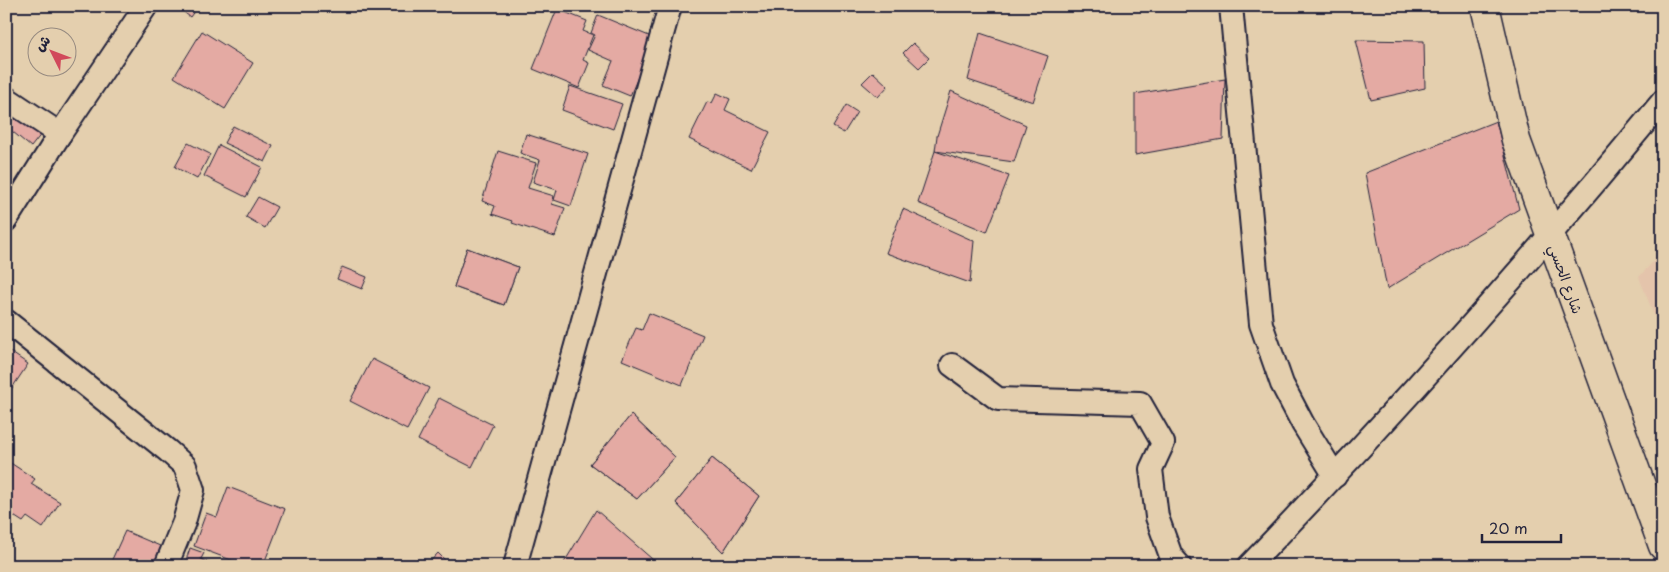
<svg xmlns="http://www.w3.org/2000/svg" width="1669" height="572" viewBox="0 0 1669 572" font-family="'Playpen Sans','Playpen Sans Arabic',sans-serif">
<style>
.built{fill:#e4c4ab}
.building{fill:#e4aaa3;stroke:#22223b}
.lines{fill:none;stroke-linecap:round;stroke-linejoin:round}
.street-casing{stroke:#22223b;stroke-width:26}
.secondary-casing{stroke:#22223b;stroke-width:31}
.street{stroke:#e4cfae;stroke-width:22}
.secondary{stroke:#e4cfae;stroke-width:28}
.labels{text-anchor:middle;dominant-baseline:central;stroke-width:5;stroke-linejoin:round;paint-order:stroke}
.street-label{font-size:14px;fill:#22223b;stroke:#e4cfae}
</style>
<rect width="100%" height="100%" fill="#e4cfae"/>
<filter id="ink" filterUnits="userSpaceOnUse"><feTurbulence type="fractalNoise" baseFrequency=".02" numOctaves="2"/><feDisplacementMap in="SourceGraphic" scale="10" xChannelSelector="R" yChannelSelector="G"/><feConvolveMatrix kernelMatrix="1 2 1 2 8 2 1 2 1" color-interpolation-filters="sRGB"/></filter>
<g filter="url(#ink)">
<polygon class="built" points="1663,251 1663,338 1639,277"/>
<g class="building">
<polygon points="176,6 198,6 190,17"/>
<polygon points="557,9 587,21 583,31 593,35 583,60 589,63 579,88 533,69"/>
<polygon points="598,15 654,38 630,96 603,85 613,61 588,50 595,35 591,33"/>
<polygon points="202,31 253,63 225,109 174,77"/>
<polygon points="980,33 1048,56 1033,102 968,80"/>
<polygon points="1356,40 1424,41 1425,88 1371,100"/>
<polygon points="913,43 929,58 919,68 903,53"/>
<polygon points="873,72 888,86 878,97 862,83"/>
<polygon points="1225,79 1223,139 1135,155 1135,94"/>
<polygon points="570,86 622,104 613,129 562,110"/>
<polygon points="951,91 1026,125 1014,162 935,151 937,136"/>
<polygon points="717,93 730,99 725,110 770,132 751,169 689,139 707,102 712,103"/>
<polygon points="846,105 857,112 844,133 833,127"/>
<polygon points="18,113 42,133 31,147 7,127"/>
<polygon points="1496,121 1519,209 1387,289 1365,173"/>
<polygon points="233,126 273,146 265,162 224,143"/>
<polygon points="526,134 588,154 571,206 554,200 557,190 533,182 540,160 520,153"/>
<polygon points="188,143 210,154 197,179 175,167"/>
<polygon points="219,145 262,167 246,197 204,176"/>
<polygon points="498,151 536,163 528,188 554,196 552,204 565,208 555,237 512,223 513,221 492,214 495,206 482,201"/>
<polygon points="935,151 1009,176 987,232 918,203"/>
<polygon points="258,197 277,207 265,228 246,217"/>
<polygon points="903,209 974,241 970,283 886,253"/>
<polygon points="467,248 518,267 504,305 454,287"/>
<polygon points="467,248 518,267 504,305 454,287"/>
<polygon points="342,267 367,277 362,289 337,279"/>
<polygon points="649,313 703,335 682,385 622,360 636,328 642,330"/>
<polygon points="6,349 28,364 6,397"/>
<polygon points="372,359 429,388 407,430 350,401"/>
<polygon points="439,398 493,425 472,467 418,440"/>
<polygon points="631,415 675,457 637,499 590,464"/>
<polygon points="631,415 675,457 637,499 590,464"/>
<polygon points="712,458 759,496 723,552 676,503"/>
<polygon points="712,458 759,496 723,552 676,503"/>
<polygon points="6,460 35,479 31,484 60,502 43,528 27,517 23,522 6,511"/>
<polygon points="228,487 285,509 263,566 247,566 194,546 206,513 217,517"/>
<polygon points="596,510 652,559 648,566 562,566"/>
<polygon points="125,531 167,549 159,566 109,566"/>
<polygon points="190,548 204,553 201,559 216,566 184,566"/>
<polygon points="438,553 448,563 445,566 426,566"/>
</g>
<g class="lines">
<g class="street-casing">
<g id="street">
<polyline points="1231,6 1261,324 1282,384 1303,424 1335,476"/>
<polyline points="6,98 60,134"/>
<polyline points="6,220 60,134 146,6"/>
<polyline points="6,321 168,451 185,466 193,490 184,522 166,566"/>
<polyline points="952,365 998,399 1140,403 1163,443 1151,469 1157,517 1171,556 1180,566"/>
<polyline points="515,566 670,6"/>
<path d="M1249 566C1393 416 1531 261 1663 101"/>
</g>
</g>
<g class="secondary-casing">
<polyline id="secondary" points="1485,6 1516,140 1663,546"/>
</g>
<use href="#street" class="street"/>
<use href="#secondary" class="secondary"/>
</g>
</g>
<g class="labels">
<g class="street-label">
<text transform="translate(1566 279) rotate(70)">شارع الحسي</text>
</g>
</g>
<rect width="1669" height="572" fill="none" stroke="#e4cfae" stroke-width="25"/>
<rect x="12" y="12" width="1644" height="547" fill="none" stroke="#22223b" stroke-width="2" filter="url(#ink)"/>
<g transform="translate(52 52) rotate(312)"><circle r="24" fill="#e4cfae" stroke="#968a80"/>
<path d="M0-4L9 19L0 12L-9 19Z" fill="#d1495b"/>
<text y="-8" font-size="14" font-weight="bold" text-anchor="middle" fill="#22223b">ش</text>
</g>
<path d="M1482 534v8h79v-8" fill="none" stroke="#22223b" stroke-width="2.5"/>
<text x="1489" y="534" font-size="15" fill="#22223b" stroke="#e4cfae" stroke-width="4" paint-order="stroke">20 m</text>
</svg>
